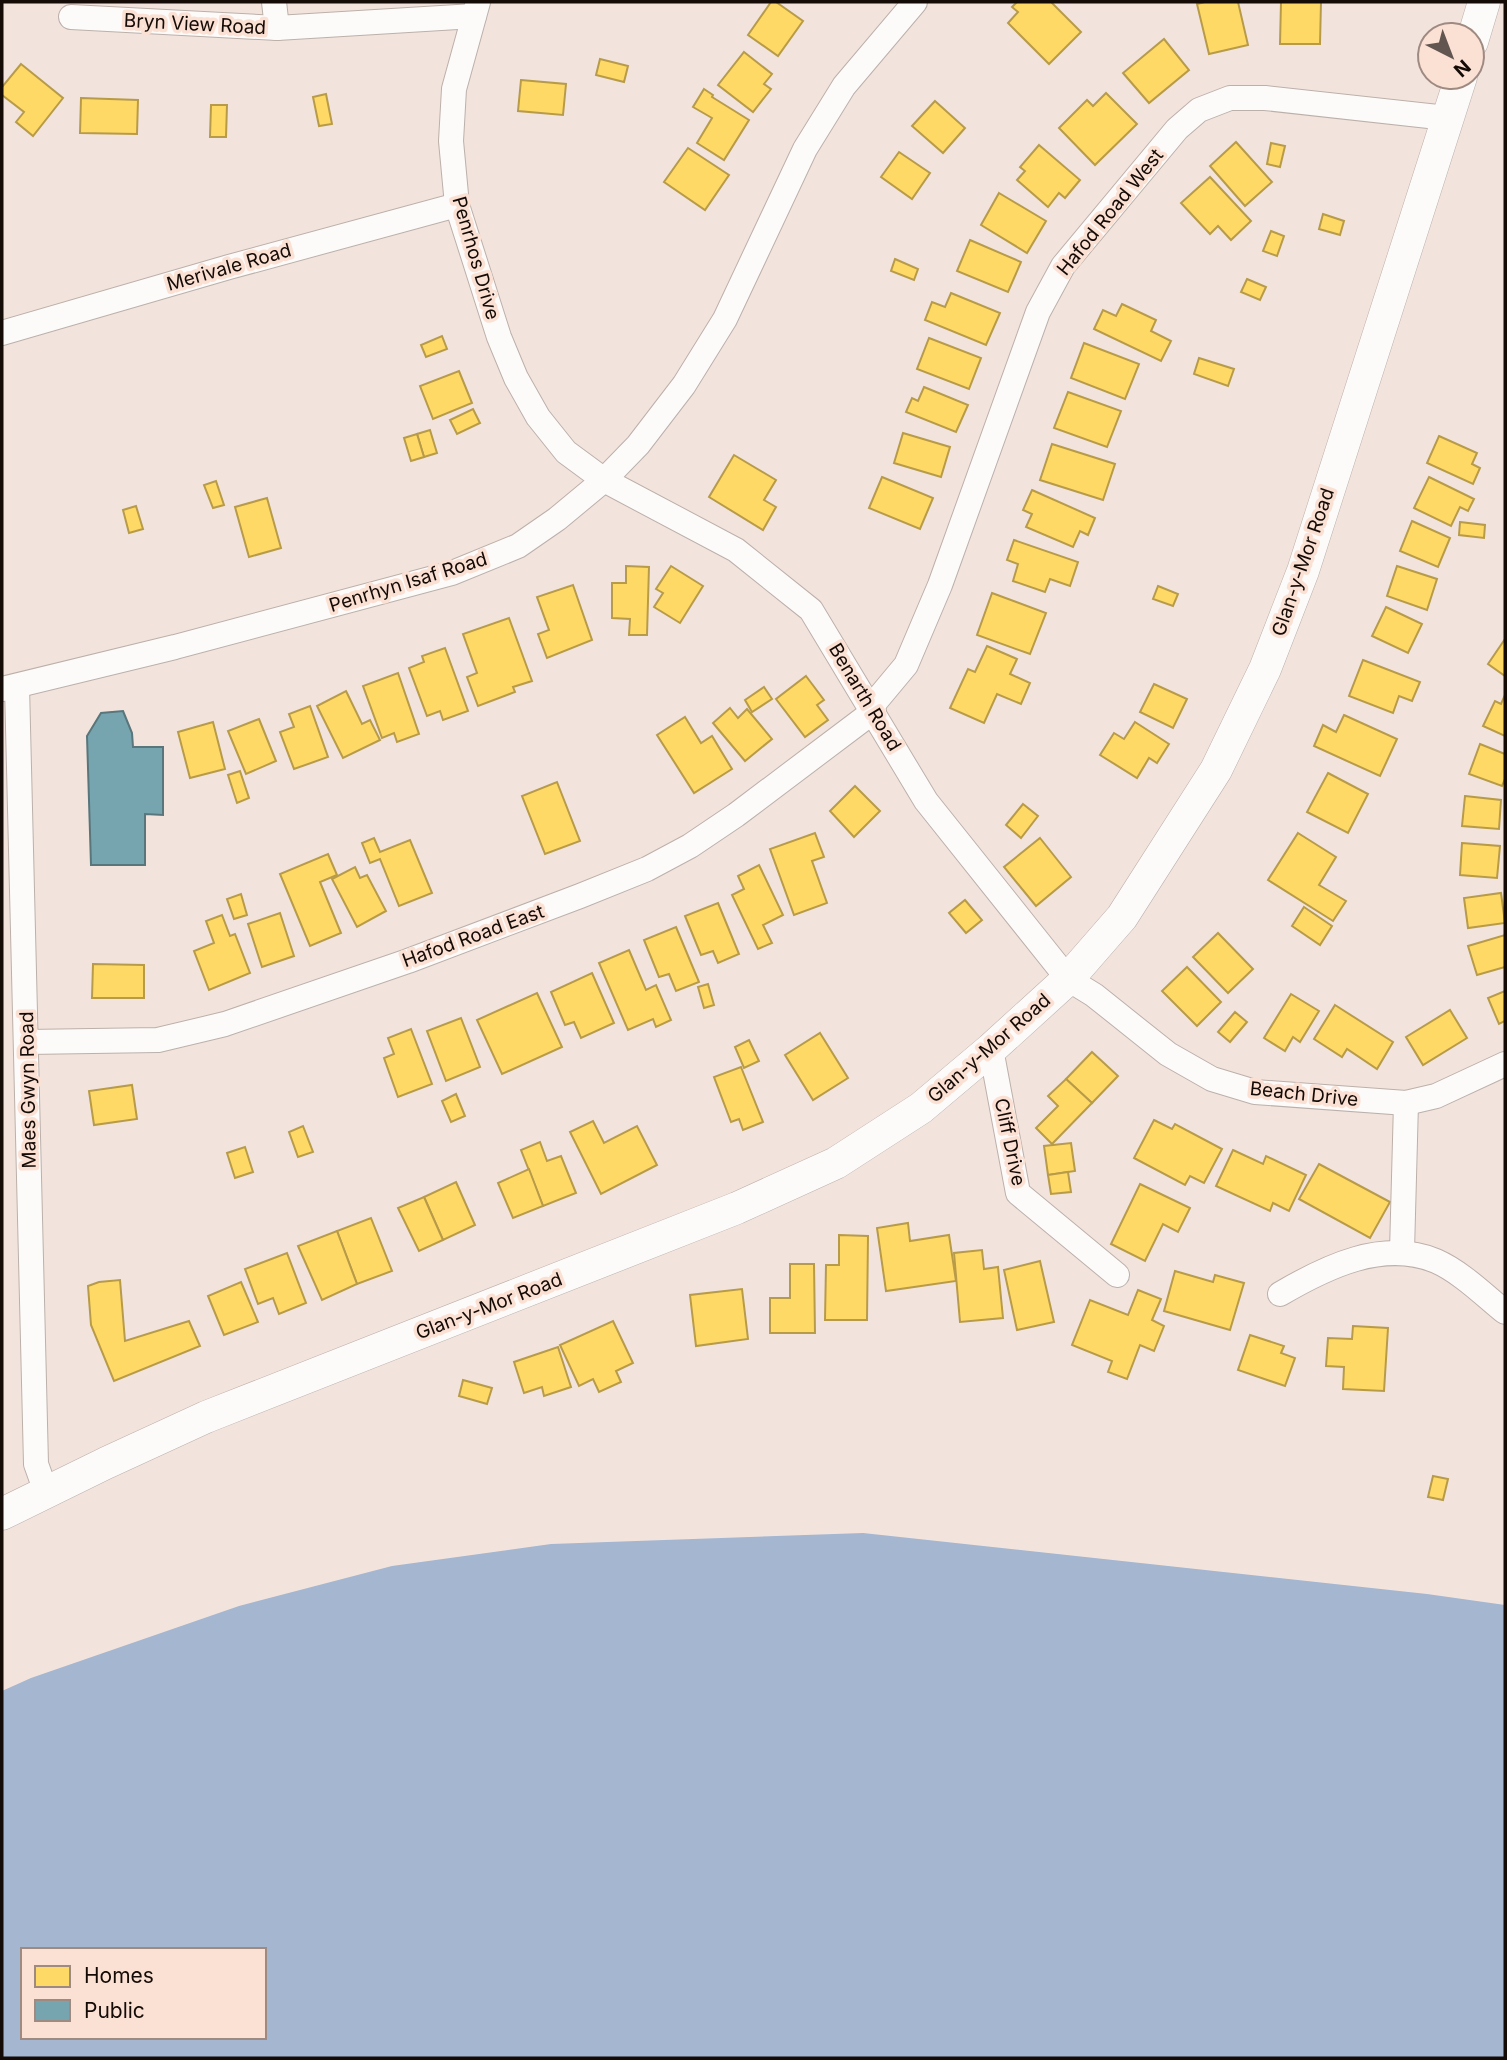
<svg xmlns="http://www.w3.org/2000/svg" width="1507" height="2060" viewBox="0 0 1507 2060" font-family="Inter,sans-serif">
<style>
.water{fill:#a4b6d0;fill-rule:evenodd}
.homes{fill:#ffd966;stroke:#b89b49;stroke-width:2}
.public{fill:#76a5af;stroke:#59767c;stroke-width:2}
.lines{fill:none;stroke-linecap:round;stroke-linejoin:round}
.minor-casing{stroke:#bcb0aa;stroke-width:26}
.tertiary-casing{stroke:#bcb0aa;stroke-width:33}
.minor{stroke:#fdfbfa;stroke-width:24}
.tertiary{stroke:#fdfbfa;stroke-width:32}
.labels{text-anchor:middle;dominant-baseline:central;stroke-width:7;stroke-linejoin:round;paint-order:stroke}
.street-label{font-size:19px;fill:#140a06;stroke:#fbe0d4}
</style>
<rect width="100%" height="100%" fill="#f2e4dd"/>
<path class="water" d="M863 1533 1427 1594 1505 1605V2058H2V1691L31 1678 239 1606 392 1566 551 1544ZM23 1950H264V2037H23Z"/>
<g class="homes">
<polygon points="771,2 776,2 803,21 778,56 748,35"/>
<polygon points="1017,2 1051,2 1081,32 1049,64 1008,23 1018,12 1012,7"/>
<polygon points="1205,2 1238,2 1248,45 1209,54 1197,4"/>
<polygon points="1281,2 1321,2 1320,44 1280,44"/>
<polygon points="1164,39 1189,70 1149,103 1123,73"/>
<polygon points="744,52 772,74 764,84 771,89 753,112 718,85"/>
<polygon points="600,59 628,66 624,82 596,75"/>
<polygon points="21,64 63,98 33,136 16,122 24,112 2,95 2,87"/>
<polygon points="521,80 566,84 563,115 518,111"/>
<polygon points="704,89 713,95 712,97 749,120 724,160 697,143 712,118 693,107"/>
<polygon points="1106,93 1137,124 1095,165 1059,128 1087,100 1093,106"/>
<polygon points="326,94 332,124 319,126 313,97"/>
<polygon points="81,98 138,100 137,134 80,133"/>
<polygon points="935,101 965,128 943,153 912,126"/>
<polygon points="211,105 227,105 226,137 210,137"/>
<polygon points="1236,142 1272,182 1245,206 1210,166"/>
<polygon points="1271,143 1285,146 1280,167 1267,164"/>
<polygon points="1039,145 1080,180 1065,198 1059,193 1048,207 1017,180 1025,171 1020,167"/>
<polygon points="688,148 729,175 705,210 664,182"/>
<polygon points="899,152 930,173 912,199 881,177"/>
<polygon points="1210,177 1251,221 1231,240 1218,226 1210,234 1181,203"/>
<polygon points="999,193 1046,221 1027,253 981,225"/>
<polygon points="1323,214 1344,221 1340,235 1319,229"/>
<polygon points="1271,231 1284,236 1277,256 1263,251"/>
<polygon points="970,240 1021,262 1008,292 957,271"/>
<polygon points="895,259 918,269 914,280 891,271"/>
<polygon points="1247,279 1266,287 1260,300 1241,292"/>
<polygon points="951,293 1000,313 986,345 925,320 932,302 945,307"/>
<polygon points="1122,304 1156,320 1151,331 1171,341 1161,361 1094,329 1103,310 1116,316"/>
<polygon points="442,336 447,349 426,357 421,345"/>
<polygon points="929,338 981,358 969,389 917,369"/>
<polygon points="1084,343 1139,364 1125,399 1071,378"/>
<polygon points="1199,358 1234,369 1228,386 1194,374"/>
<polygon points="459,371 472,403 433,419 420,386"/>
<polygon points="924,387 968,405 956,432 906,412 912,398 918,401"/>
<polygon points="1068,392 1121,411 1107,447 1054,428"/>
<polygon points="473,409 480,423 457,434 450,420"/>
<polygon points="430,430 437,453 424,457 417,434"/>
<polygon points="903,433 950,447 941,477 894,463"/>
<polygon points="417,434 424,457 411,461 404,438"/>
<polygon points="1439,436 1477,453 1472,464 1480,468 1473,484 1427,463"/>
<polygon points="1052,444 1115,464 1103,500 1040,480"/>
<polygon points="734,455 776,480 764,500 776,507 763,530 709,497"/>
<polygon points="882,477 933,498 920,529 869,508"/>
<polygon points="1429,477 1474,499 1468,511 1460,507 1451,526 1414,508"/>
<polygon points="216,481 224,505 213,508 204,485"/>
<polygon points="1032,490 1095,518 1088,535 1080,531 1073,547 1026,527 1032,514 1023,510"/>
<polygon points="267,498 281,548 249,557 235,507"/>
<polygon points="136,506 143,529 129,533 123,510"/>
<polygon points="1412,521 1450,538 1438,567 1400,551"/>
<polygon points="1460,522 1485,525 1484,538 1459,535"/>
<polygon points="1014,540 1078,562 1070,586 1050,579 1045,592 1013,581 1018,564 1007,560"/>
<polygon points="626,566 649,567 647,635 629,635 630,619 612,618 612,583 626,583"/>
<polygon points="671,566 703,586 680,623 654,607 663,593 656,589"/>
<polygon points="1397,566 1437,579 1427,610 1387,596"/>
<polygon points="573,585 592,640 547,658 538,634 549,630 537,597"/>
<polygon points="1158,586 1178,594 1173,606 1153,599"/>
<polygon points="992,593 1046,613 1030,654 977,635"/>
<polygon points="1386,607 1422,624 1408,653 1372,636"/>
<polygon points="509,618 532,681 513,687 515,692 478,706 467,677 477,673 463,634"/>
<polygon points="1505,639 1505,676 1488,664"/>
<polygon points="987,646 1017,659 1010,674 1030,683 1021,704 997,694 984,723 950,708 968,669 975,672"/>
<polygon points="445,648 468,711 443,720 440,711 427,716 409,668 424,662 422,656"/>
<polygon points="1363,660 1420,682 1412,701 1399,696 1393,713 1349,696"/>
<polygon points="398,673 419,734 397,742 394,733 382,738 363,686"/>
<polygon points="806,676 824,700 817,705 828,720 805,737 776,699"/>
<polygon points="1154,684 1187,699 1173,728 1140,712"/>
<polygon points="764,687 772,699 752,712 745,700"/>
<polygon points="346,691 362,724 370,720 380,740 343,758 317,706"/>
<polygon points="1505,695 1505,736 1483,726 1495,701 1501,704"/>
<polygon points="310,706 328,757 294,769 280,732 294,727 289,714"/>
<polygon points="730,708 738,718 747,709 772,739 745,761 713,723"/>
<polygon points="1344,715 1397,739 1380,776 1314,746 1323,725 1336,732"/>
<polygon points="685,717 701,743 712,736 732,769 694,793 657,735"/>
<polygon points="259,719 276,761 246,774 228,731"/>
<polygon points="213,722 225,769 190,778 178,732"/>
<polygon points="1135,722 1169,744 1157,763 1149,758 1137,778 1100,755 1114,733 1124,739"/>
<polygon points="1480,744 1505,754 1505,779 1502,786 1469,774"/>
<polygon points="240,771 249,798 237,803 228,775"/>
<polygon points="1328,773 1368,794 1348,833 1307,812"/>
<polygon points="557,782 580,841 545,854 522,796"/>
<polygon points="855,786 880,811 854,837 830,811"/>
<polygon points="1465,796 1501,800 1499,829 1462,826"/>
<polygon points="1023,804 1038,816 1021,838 1006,825"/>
<polygon points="815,833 824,857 812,861 827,903 794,915 770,849"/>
<polygon points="1298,833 1336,857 1319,885 1346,901 1333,921 1268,880"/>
<polygon points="374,838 380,852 410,840 432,893 399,906 380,859 370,863 362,843"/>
<polygon points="1040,838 1071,877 1036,906 1004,867"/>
<polygon points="1462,843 1500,846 1497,878 1460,875"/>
<polygon points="328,854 337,875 320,882 341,933 310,946 280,874"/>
<polygon points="759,865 783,915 763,925 772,943 758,949 732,895 744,889 738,876"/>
<polygon points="355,867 360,878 367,875 386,911 357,927 332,879"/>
<polygon points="1501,893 1505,923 1468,928 1464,898"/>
<polygon points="241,894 247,915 234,919 227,899"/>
<polygon points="965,900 982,920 966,933 949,913"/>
<polygon points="718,903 739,954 718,963 713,951 701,955 685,916"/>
<polygon points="1304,907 1332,926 1320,945 1292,926"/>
<polygon points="280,913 294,956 262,967 248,924"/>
<polygon points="222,915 230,936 235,934 250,973 209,990 194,951 214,943 206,921"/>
<polygon points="676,927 699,982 676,991 669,974 659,977 644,940"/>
<polygon points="1218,933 1253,969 1228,993 1193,957"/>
<polygon points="1505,935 1505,967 1477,975 1468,946"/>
<polygon points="629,950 646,990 656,985 671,1020 656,1027 653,1019 628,1030 599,963"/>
<polygon points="93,964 144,965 144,998 92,998"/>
<polygon points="1187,967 1221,1002 1197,1026 1162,991"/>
<polygon points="592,973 614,1023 581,1038 574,1022 565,1025 551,992"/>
<polygon points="708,984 714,1005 704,1008 698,987"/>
<polygon points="1505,991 1505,1021 1499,1024 1488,998"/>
<polygon points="537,993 562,1047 502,1074 477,1020"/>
<polygon points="1291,994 1319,1011 1300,1042 1293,1037 1285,1051 1264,1038"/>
<polygon points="1335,1005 1393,1042 1377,1069 1347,1049 1342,1057 1314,1039"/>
<polygon points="1450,1010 1467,1038 1423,1065 1406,1037"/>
<polygon points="1235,1012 1247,1022 1230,1042 1218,1032"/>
<polygon points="461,1018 480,1067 446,1081 427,1031"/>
<polygon points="411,1029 432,1084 398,1097 384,1058 394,1054 388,1038"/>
<polygon points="820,1033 848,1078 813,1100 785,1055"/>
<polygon points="749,1040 759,1061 744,1068 735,1047"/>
<polygon points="1092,1052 1118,1076 1092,1103 1066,1079"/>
<polygon points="741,1067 763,1122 743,1130 739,1119 731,1122 714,1077"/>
<polygon points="1066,1079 1092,1103 1052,1144 1036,1128 1058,1106 1048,1096"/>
<polygon points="132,1085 137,1119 94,1125 89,1091"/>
<polygon points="456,1094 465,1116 451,1122 442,1101"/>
<polygon points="1154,1120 1172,1129 1175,1124 1222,1149 1204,1183 1190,1176 1185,1185 1134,1158"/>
<polygon points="593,1121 604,1143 637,1126 657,1165 601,1194 570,1132"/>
<polygon points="303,1126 313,1152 298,1157 289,1132"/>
<polygon points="540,1142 547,1161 561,1156 576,1193 543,1206 521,1150"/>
<polygon points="1071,1143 1075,1171 1048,1175 1044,1146"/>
<polygon points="245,1147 253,1172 235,1178 227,1153"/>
<polygon points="1233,1150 1263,1164 1266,1156 1306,1175 1289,1211 1273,1203 1270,1211 1216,1186"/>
<polygon points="1319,1164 1390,1202 1370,1238 1299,1199"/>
<polygon points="529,1169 543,1206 513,1218 498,1183"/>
<polygon points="1068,1172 1071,1192 1051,1194 1048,1175"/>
<polygon points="456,1182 475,1225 443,1240 424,1197"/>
<polygon points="1140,1184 1190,1208 1178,1232 1163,1224 1145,1261 1111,1244"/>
<polygon points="424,1197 443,1240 419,1251 398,1208"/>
<polygon points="371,1218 392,1271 357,1284 337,1231"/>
<polygon points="908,1223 910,1241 949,1235 956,1281 886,1291 877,1228"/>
<polygon points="337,1231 357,1284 322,1300 298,1246"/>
<polygon points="839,1235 868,1236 867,1320 825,1320 826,1265 839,1265"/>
<polygon points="982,1250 984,1269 998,1267 1003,1318 960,1322 954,1253"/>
<polygon points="287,1253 306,1303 279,1314 273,1298 258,1304 245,1269"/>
<polygon points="1040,1261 1054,1322 1017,1330 1004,1270"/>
<polygon points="790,1264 814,1264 815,1333 770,1333 770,1298 790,1298"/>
<polygon points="1175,1271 1213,1282 1215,1275 1244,1283 1230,1330 1164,1311"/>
<polygon points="120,1280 125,1341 189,1321 200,1346 114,1381 91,1325 88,1286 99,1282"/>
<polygon points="241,1282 258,1322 224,1335 208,1296"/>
<polygon points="742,1289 748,1339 696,1346 690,1295"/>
<polygon points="1138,1290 1161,1299 1152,1320 1164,1326 1154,1351 1140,1345 1127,1379 1108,1372 1112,1361 1072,1345 1090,1300 1128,1315"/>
<polygon points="613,1321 633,1363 616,1371 621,1382 599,1392 593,1379 579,1386 560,1345"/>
<polygon points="1353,1326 1388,1328 1384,1391 1343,1389 1344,1367 1326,1366 1328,1338 1352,1339"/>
<polygon points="1250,1335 1284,1346 1281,1353 1295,1358 1285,1386 1238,1370"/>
<polygon points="558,1347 571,1387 544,1396 542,1387 524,1393 514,1362"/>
<polygon points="463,1380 492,1388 487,1404 459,1396"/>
<polygon points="1433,1476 1448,1479 1443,1500 1428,1497"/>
</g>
<polygon class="public" points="123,711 132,733 133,747 163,747 163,815 145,814 145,865 91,865 87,736 101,713"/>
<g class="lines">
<g class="minor-casing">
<g id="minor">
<polyline points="274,2 277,28"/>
<polyline points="478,2 454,89 451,141 457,205 499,337 516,378 538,417 566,452 604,480 736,550 811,610 926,801 1068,979 1094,995 1168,1054 1212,1079 1255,1092 1406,1103 1436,1096 1505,1064"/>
<polyline points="71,17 277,28 474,16"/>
<polyline points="2,333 229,267 457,205"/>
<polyline points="17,686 36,1464 46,1492"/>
<polyline points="2,689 175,647 452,573 518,546 557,519 604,480 638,445 684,385 725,319 805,149 844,86 915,2"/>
<polyline points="871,707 906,665 940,585 1038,312 1063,266 1177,129 1199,110 1230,98 1265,98 1447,118"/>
<polyline points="27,1042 158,1040 225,1024 408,961 580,896 647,869 690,846 736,815 874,711"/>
<polyline points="991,1049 1018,1193 1117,1275"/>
<polyline points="1402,1251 1406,1103"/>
<path d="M1280 1294C1326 1267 1383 1239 1436 1261 1461 1272 1484 1295 1505 1312"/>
</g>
</g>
<g class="tertiary-casing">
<g id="tertiary">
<polyline points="1472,42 1484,2"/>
<polyline points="2,1514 106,1463 206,1417 737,1208 836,1163 921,1108 991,1049 1068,979 1122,917 1216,770 1265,669 1303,571 1461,77"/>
</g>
</g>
<use href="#minor" class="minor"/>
<use href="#tertiary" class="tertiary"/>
</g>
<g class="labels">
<g class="street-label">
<text transform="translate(195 24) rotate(3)">Bryn View Road</text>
<text transform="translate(1110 212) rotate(-51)">Hafod Road West</text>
<text transform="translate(476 258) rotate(74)">Penrhos Drive</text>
<text transform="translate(229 267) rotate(-16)">Merivale Road</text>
<text transform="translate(1303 562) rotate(-71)">Glan-y-Mor Road</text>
<text transform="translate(408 582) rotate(-17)">Penrhyn Isaf Road</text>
<text transform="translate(865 697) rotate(59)">Benarth Road</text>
<text transform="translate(473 936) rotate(-20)">Hafod Road East</text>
<text transform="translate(989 1048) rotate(-41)">Glan-y-Mor Road</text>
<text transform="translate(28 1090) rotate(-91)">Maes Gwyn Road</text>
<text transform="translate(1304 1094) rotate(6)">Beach Drive</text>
<text transform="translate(1010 1142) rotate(78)">Cliff Drive</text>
<text transform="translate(489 1306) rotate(-21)">Glan-y-Mor Road</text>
</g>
</g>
<rect width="1507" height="2060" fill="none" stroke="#140a06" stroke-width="7"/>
<rect x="21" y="1948" width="245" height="91" fill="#fbe0d4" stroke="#9f8a82" stroke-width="2"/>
<rect x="35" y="1966" width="35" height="21" fill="#ffd966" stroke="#9f8a82" stroke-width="2"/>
<text x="84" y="1983" font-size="21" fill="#140a06">Homes</text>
<rect x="35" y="2000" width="35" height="21" fill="#76a5af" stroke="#9f8a82" stroke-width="2"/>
<text x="84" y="2018" font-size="21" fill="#140a06">Public</text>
<g transform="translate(1451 56) rotate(138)"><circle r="33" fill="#fbe0d4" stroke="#9f8a82" stroke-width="2"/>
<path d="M0-5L12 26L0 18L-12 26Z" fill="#625651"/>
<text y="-10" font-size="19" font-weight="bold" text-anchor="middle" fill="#140a06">N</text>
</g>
</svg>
